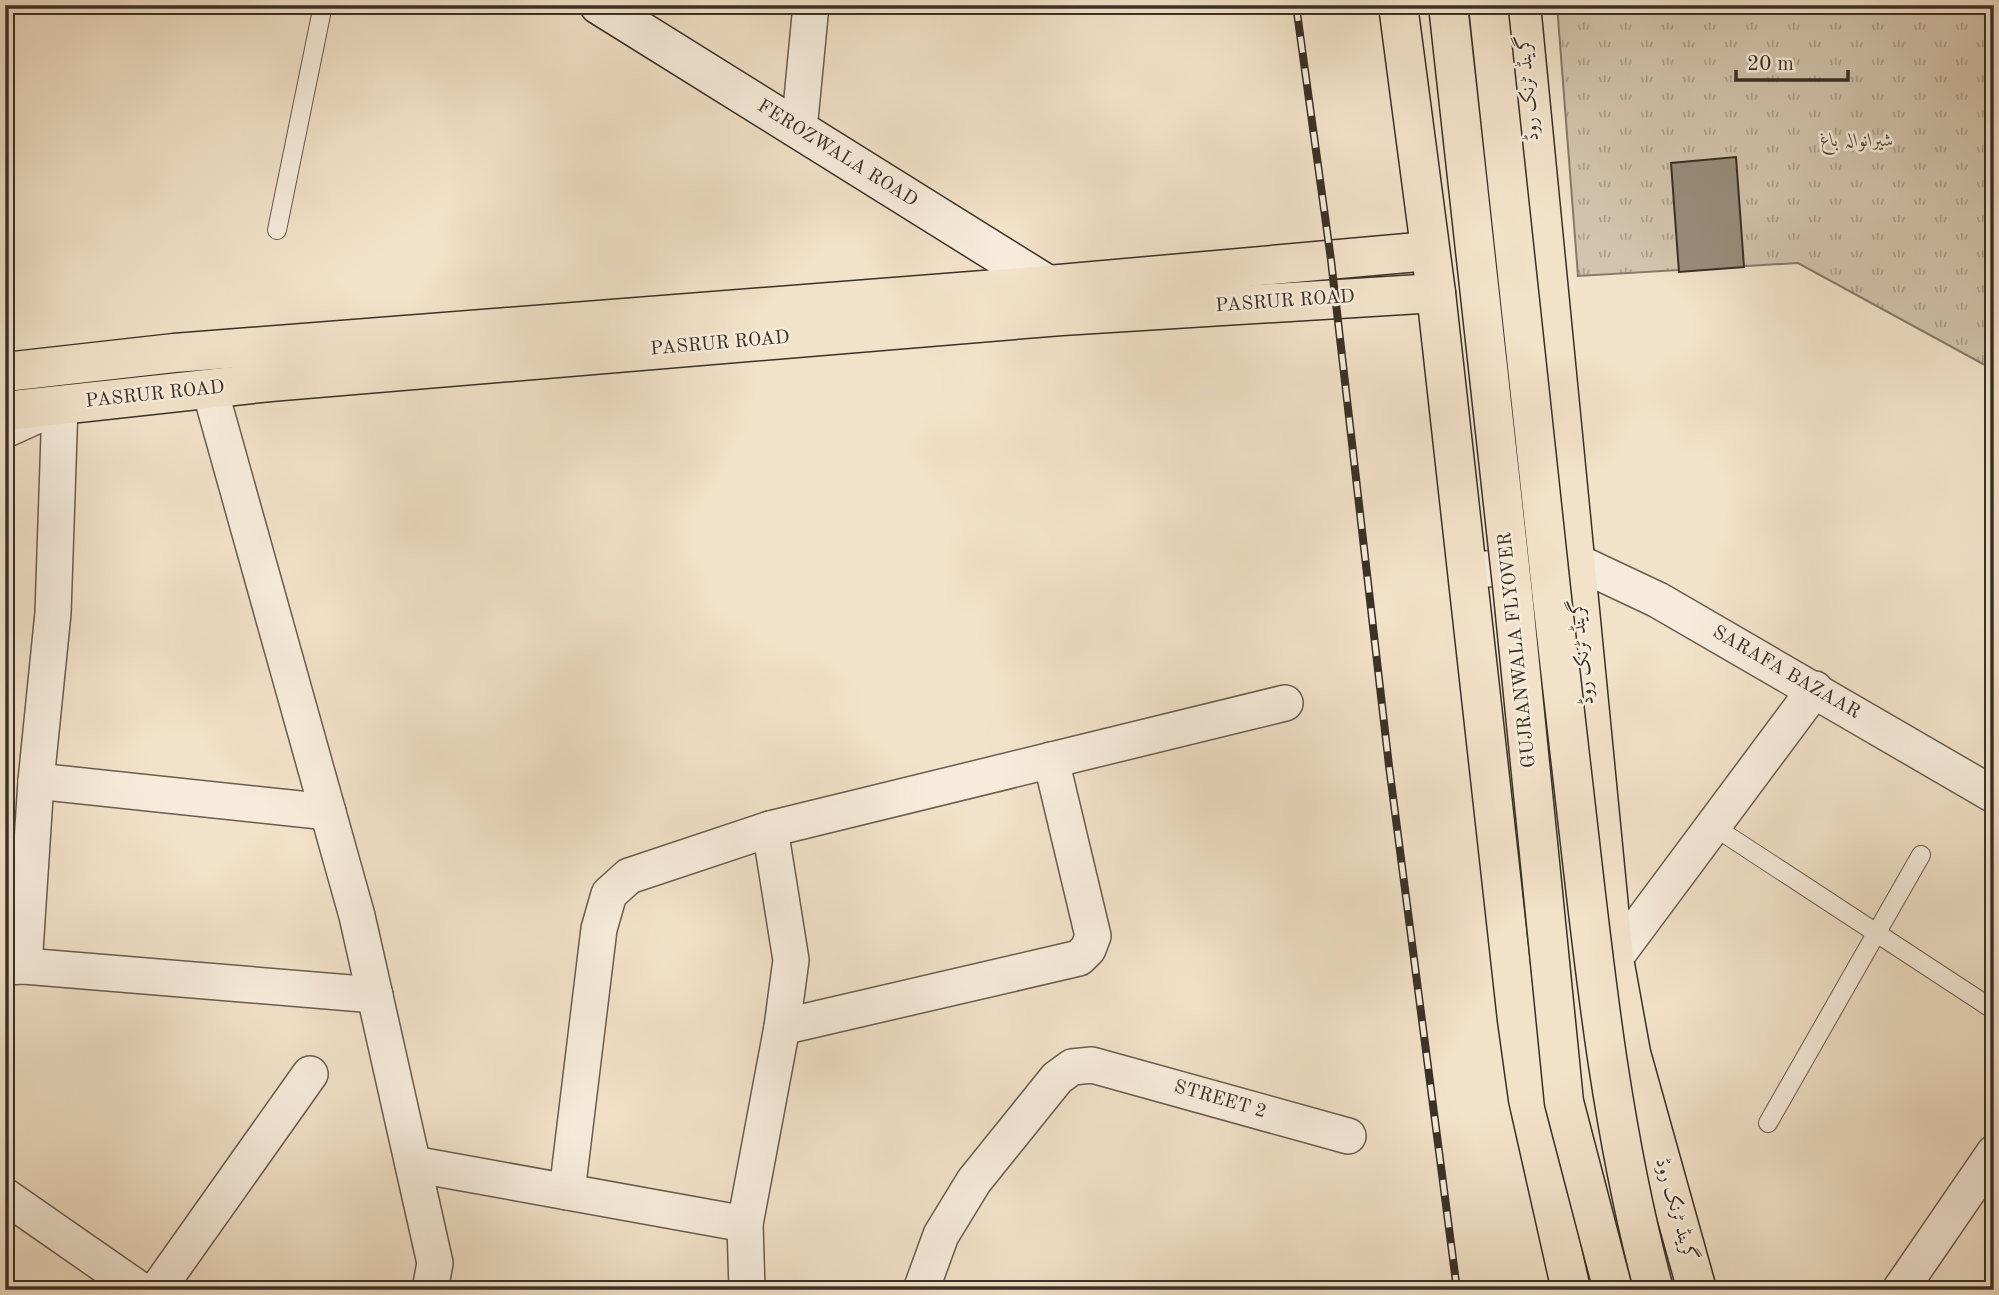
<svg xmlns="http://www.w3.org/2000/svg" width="1999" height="1295" viewBox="0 0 1999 1295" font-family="'Old Standard TT',Amiri,serif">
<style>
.grass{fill:url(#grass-tufts);stroke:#877a6a;stroke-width:2}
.building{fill:#9a8d7b;stroke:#3b3027;stroke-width:2}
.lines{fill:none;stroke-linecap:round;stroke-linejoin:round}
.lane-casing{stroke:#695c50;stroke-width:20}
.street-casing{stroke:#695c50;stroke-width:38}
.secondary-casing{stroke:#3b3027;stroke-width:41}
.primary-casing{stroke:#3b3027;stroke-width:41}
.highway-casing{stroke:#3b3027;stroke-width:41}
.lane{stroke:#f7ecdc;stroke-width:18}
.street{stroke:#f7ecdc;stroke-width:35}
.secondary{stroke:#f7ecdc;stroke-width:38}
.primary{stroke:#f2e2c9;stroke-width:38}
.highway{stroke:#f2e2c9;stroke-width:38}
.rail-casing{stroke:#3b3027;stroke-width:8}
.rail{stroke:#f7ecdc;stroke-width:5;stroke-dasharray:16;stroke-linecap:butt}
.primary-bridge-casing{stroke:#3b3027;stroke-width:41;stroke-linecap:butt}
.primary-bridge{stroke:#f2e2c9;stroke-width:38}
.labels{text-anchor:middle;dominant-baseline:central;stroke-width:5;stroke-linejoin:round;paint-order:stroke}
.street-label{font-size:19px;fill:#3b3027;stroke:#f7ecdc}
.park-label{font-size:19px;font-style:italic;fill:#594e42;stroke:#f7ecdc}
</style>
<defs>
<pattern id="grass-tufts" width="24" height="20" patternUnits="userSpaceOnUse" patternTransform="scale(1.75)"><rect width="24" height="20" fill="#d3c4ad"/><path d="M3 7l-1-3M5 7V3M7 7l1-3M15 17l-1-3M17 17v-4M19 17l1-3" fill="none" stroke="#aca08d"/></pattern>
</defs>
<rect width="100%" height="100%" fill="#f2e2c9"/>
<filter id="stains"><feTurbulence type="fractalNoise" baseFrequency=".00286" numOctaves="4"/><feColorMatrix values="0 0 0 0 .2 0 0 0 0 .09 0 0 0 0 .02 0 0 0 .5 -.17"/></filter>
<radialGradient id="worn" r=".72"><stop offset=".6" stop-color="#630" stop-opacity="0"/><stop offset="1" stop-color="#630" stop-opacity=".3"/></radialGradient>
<polygon class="grass" points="1557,5 1994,5 1994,370 1798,263 1578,276"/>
<polygon class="building" points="1736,157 1744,267 1679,272 1671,163"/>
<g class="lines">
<g class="lane-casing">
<g id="lane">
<polyline points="277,230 323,5"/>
<polyline points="1713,826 1994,1010"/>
<polyline points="1768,1123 1921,855"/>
</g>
</g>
<g class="street-casing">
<g id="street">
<polyline points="799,130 811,5"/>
<polyline points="210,390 357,916 435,1263 430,1290"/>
<polyline points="5,430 60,405 53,613 36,781 24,966"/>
<polyline points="1468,571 1573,560 1658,600 1994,795"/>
<polyline points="36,781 328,812"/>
<polyline points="1614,959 1815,689"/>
<polyline points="5,967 24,966 375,995"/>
<polyline points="782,1027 1079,958 1088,949 1093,936 1051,760"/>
<polyline points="413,1164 745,1224"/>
<polyline points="567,1192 599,929 609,894 629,876 770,829 1285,703"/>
<polyline points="5,1196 140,1290"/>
<polyline points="157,1290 310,1074"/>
<polyline points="747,1290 745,1224 782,1027 791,960 770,829"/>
<polyline points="921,1290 941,1235 974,1181 1057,1078 1072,1067 1092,1065 1348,1136"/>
<polyline points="1900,1290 1994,1153"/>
</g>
</g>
<g class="secondary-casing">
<polyline id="secondary" points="599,5 1048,285 1055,303"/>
</g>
<g class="primary-casing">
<g id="primary">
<polyline points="5,372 174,353 1048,285 1429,251"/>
<polyline points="5,411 270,382 1061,316 1436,293"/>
</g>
</g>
<g class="highway-casing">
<g id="highway">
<polyline points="1398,5 1436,293 1517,1020 1528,1099 1571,1290"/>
<polyline points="1521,5 1614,959 1631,1053 1697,1290"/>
</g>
</g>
<use href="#lane" class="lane"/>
<use href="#street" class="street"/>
<use href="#secondary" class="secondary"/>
<use href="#primary" class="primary"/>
<use href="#highway" class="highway"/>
<g class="rail-casing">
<polyline id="rail" points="1296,5 1331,260 1389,766 1457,1290"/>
</g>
<use href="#rail" class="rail"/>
<g class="primary-bridge-casing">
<g id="primary-bridge">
<polyline points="1448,5 1513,594 1564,1102 1613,1290"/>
<path d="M1488 5C1514 256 1541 506 1570 756 1591 934 1607 1116 1654 1290"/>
</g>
</g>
<use href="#primary-bridge" class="primary-bridge"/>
</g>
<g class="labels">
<g class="street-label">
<text transform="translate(1529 88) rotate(-95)">گرینڈ ٹرنک روڈ</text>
<text transform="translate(837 154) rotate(32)">FEROZWALA ROAD</text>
<text transform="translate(1285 302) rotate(-4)">PASRUR ROAD</text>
<text transform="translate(720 344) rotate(-5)">PASRUR ROAD</text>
<text transform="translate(155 395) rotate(-6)">PASRUR ROAD</text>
<text transform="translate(1518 650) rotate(-96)">GUJRANWALA FLYOVER</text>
<text transform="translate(1583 652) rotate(-96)">گرینڈ ٹرنک روڈ</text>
<text transform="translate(1786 673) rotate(30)">SARAFA BAZAAR</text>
<text transform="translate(1220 1100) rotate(16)">STREET 2</text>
<text transform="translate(1675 1210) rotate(74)">گرینڈ ٹرنک روڈ</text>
</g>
<g class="park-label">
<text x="1857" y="141">شیرانوالہ باغ</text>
</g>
</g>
<rect width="1999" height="1295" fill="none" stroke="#f2e2c9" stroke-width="28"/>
<rect x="7" y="7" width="1985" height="1281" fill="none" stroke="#3b3027" stroke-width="3.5"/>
<rect x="14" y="14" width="1971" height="1267" fill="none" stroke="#3b3027" stroke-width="2"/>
<path d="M1736 70v10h112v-10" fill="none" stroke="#3b3027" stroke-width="3.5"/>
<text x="1747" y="70" font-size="21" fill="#3b3027" stroke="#f7ecdc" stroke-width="5" paint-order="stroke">20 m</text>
<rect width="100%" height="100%" filter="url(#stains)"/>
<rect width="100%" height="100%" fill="url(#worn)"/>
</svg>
